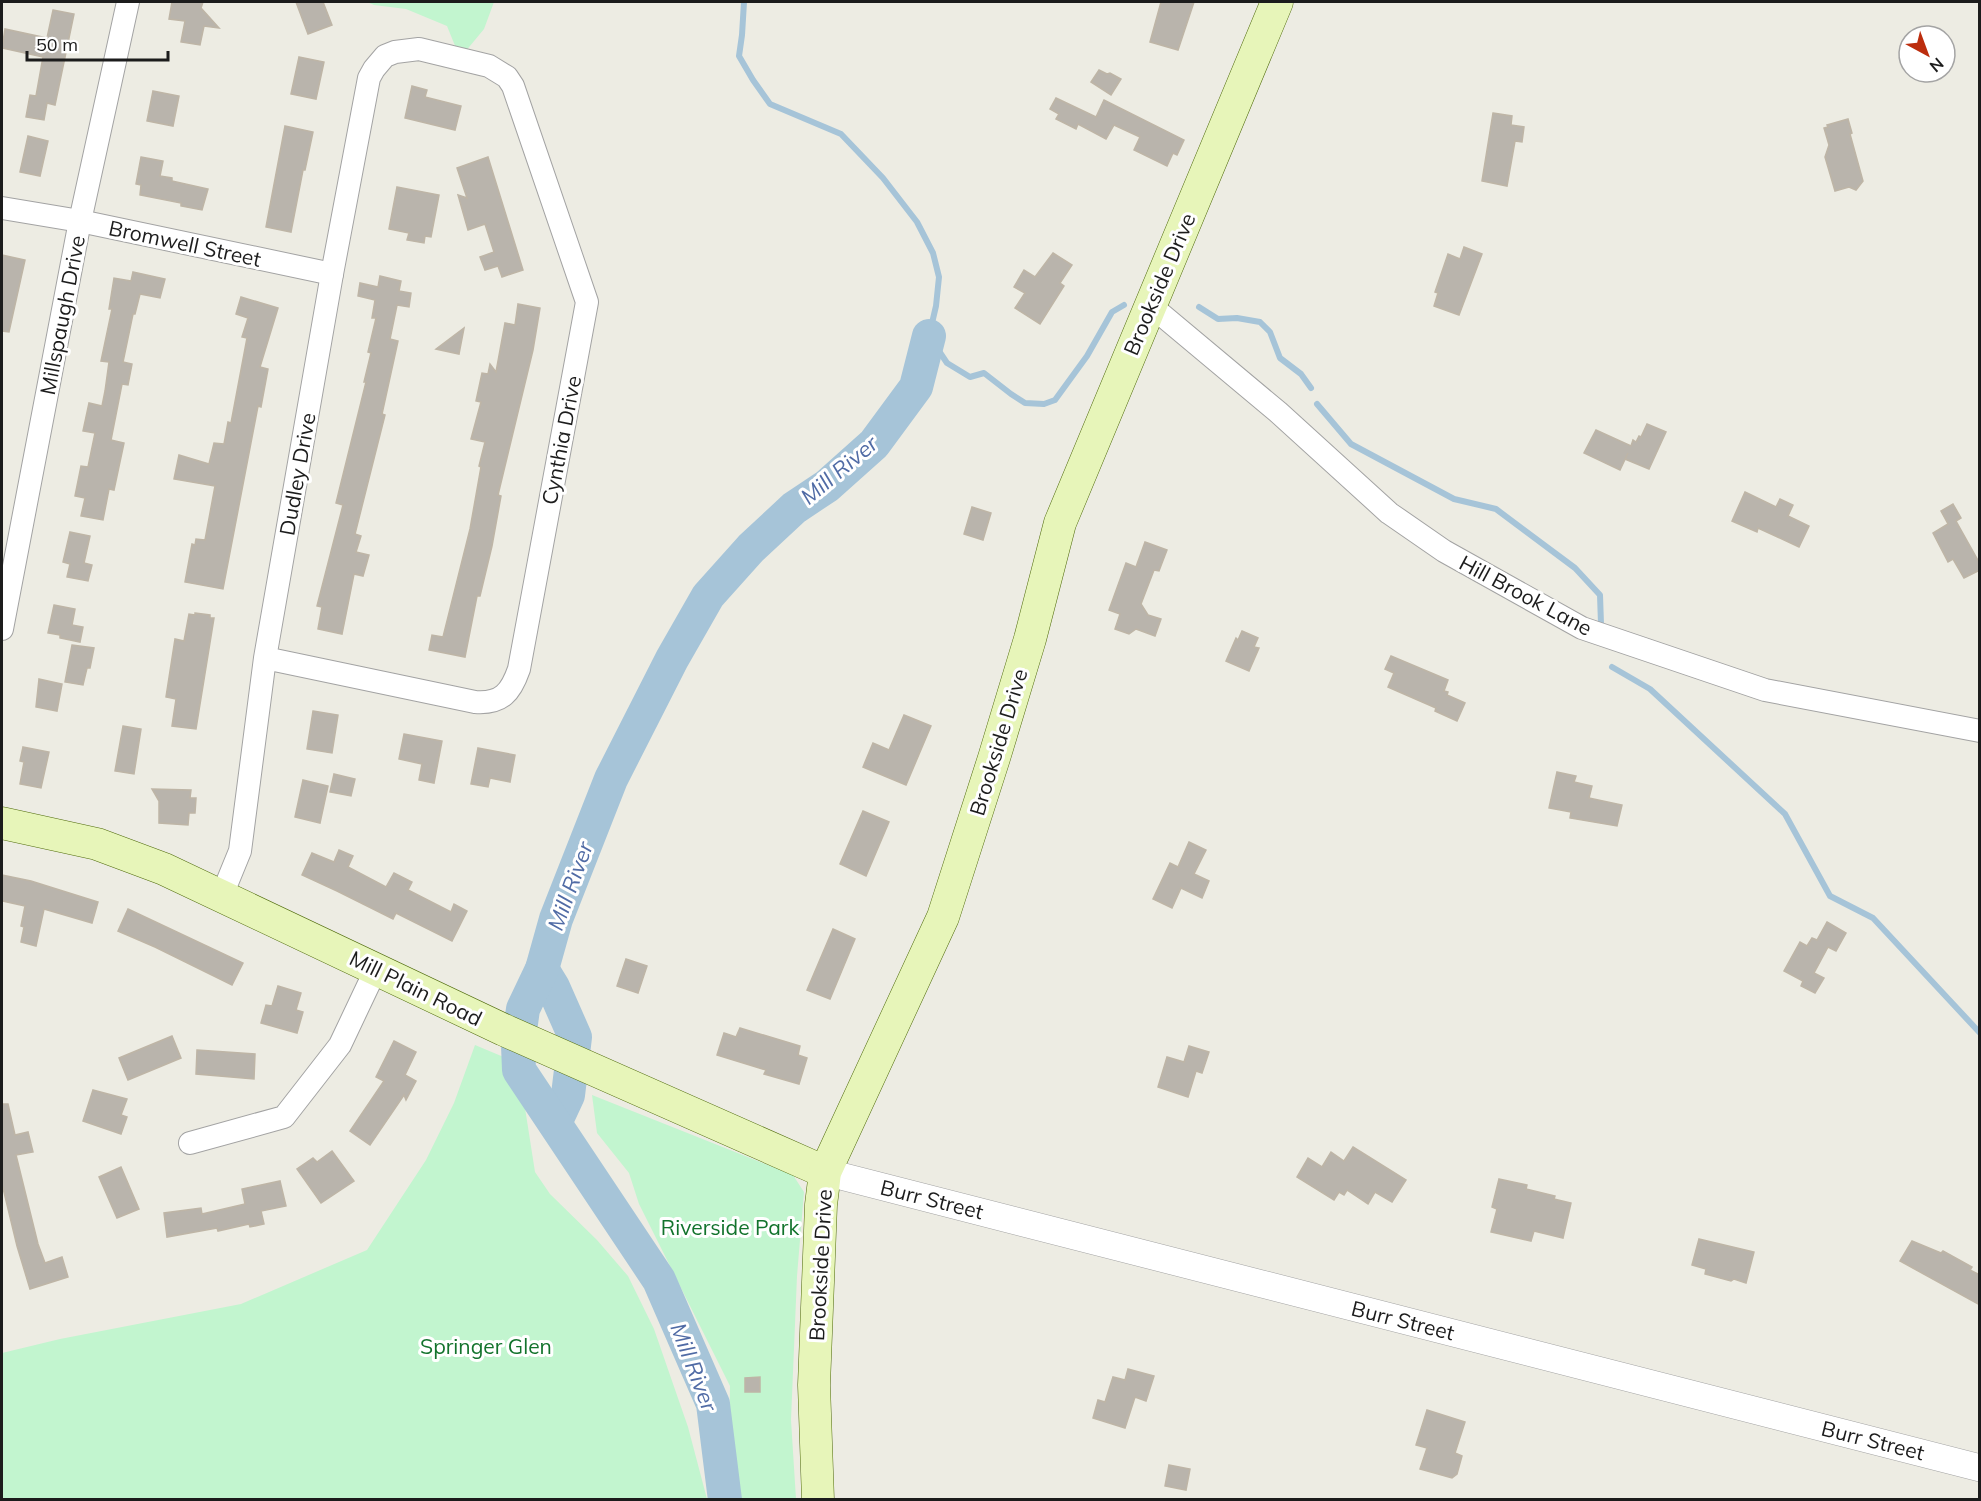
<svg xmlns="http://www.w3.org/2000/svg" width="1981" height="1501" viewBox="0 0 1981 1501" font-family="Mulish,sans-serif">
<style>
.park{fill:#c2f5cf}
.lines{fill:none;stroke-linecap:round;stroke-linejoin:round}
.stream{stroke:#a6c4d8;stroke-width:6}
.river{stroke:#a6c4d8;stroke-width:34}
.building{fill:#b9b4ac;stroke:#beb5a6;stroke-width:1.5}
.minor-casing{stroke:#a3a3a3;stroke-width:24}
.tertiary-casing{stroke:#a3a3a3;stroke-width:28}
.secondary-casing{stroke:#506b0c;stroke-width:33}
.minor{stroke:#fff;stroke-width:22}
.tertiary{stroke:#fff;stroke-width:27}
.secondary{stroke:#e7f5b9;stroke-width:32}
.labels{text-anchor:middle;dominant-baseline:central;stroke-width:6;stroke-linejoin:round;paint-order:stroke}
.street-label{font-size:21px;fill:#1c1c1c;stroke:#fff}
.park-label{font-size:21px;fill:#12732c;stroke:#fff}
.water-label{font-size:22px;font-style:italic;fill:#506ba5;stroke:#fff}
</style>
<rect width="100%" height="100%" fill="#edece3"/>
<g class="park">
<polygon points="367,2 494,2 484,29 460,58 447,26 406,9 374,5"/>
<polygon points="475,1045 506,1058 525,1108 535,1172 550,1194 597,1240 628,1276 654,1329 688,1427 707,1499 2,1499 2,1353 60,1339 241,1304 367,1250 426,1160 454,1103"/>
<polygon points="592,1095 793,1175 804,1192 797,1276 791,1420 796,1499 735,1499 729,1447 730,1386 639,1204 629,1173 597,1133"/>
</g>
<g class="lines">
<g class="stream">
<polyline points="744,2 742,35 739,56 753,80 770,104 841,134 883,178 917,222 933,253 939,277 936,306 929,336 947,363 970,377 984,373 1011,394 1025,403 1044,404 1055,400 1087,356 1112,312 1124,305"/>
<polyline points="1199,307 1218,319 1237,318 1260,322 1270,332 1280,358 1301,374 1311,388"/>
<polyline points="1317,404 1351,444 1454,499 1496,509 1575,568 1600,595 1601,624"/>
<polyline points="1612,667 1650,689 1785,814 1830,896 1873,918 1980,1033"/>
</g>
<g class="river">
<polyline points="542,969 553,987 575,1037 568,1095 555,1123"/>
<polyline points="725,1500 713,1404 659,1280 519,1070 518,1045 523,1009 542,969 556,919 611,779 672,659 708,596 751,548 794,508 827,486 874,444 916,387 929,336"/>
</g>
</g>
<g class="building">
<polygon points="172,2 203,2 201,8 219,28 204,26 200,45 181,42 185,21 169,19"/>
<polygon points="296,2 323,2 332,25 308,34"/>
<polygon points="1161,2 1194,2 1178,50 1150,42"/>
<polygon points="53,10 74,14 55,105 47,103 44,120 26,117 30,95 36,96 43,57 2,48 5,29 47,38"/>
<polygon points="299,57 324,62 316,99 291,94"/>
<polygon points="1099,70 1107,74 1110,73 1121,79 1111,95 1091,82"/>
<polygon points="412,86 427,90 425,97 461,106 455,130 405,118"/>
<polygon points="153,91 179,96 173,126 147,121"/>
<polygon points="1056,98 1096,117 1104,100 1184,140 1177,155 1173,153 1167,166 1134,150 1140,137 1114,125 1106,139 1078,124 1076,129 1056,119 1059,114 1050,109"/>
<polygon points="1493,113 1512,116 1511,125 1524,127 1522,142 1515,141 1507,186 1482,181"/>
<polygon points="1848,119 1852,133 1850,134 1863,181 1856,190 1849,187 1835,191 1825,157 1829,145 1824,128 1828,127 1827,125"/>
<polygon points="285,126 313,132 305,170 303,170 291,232 266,227"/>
<polygon points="28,136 48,141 40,176 20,172"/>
<polygon points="141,157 163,161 160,176 172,178 172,181 208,189 202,210 181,206 181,203 140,195 141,185 136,184"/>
<polygon points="488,157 523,270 502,277 498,266 485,270 480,257 494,252 485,224 468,230 458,195 467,198 457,168"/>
<polygon points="397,187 439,195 431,237 425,236 424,243 407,240 409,233 389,229"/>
<polygon points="1464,247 1482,254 1459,315 1434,306 1438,293 1435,292 1448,254 1460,259"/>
<polygon points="1053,253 1072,265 1060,283 1064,286 1040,324 1015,308 1025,293 1014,287 1024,270 1035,277"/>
<polygon points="2,255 25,260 9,332 2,331"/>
<polygon points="133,272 165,279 160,298 140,294 135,314 133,314 123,362 132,364 128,385 122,384 111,440 124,443 114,490 109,489 103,520 81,516 85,498 75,496 81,466 88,467 95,433 83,431 89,403 102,406 105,391 109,362 101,361 112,309 109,309 114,278 131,281"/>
<polygon points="380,276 401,281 399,291 411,293 409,307 397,305 390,339 398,341 382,414 385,415 355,534 361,536 356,552 369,555 363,576 354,574 342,634 318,629 322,607 317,606 343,505 336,503 366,382 364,382 371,353 368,352 376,318 372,318 375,300 358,296 360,283 378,287"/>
<polygon points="241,297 278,308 260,367 268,369 261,407 258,406 223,589 185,582 192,544 195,545 196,539 205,540 215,486 174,479 179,455 209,464 214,443 224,444 228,422 231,423 247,338 242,337 248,318 236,314"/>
<polygon points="518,304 540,308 533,350 498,495 501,496 492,546 480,596 477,596 465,657 429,650 432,635 443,637 470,529 481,467 479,466 485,442 471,439 481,402 476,401 482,373 488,374 490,364 496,372 505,323 515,325"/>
<polygon points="464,328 459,354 436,349"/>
<polygon points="1647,424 1666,432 1649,469 1625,459 1628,453 1620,470 1584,453 1596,430 1631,446 1633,440 1636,442 1639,436 1641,437"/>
<polygon points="1745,492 1776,507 1780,499 1793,505 1788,516 1809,526 1799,547 1758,528 1757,532 1732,521"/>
<polygon points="1953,504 1961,518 1956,521 1980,564 1980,570 1964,578 1953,559 1948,562 1933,533 1948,524 1941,511"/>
<polygon points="972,507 991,513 983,540 964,534"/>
<polygon points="70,532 90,536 84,563 92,565 88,581 67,577 70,564 63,562"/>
<polygon points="1145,542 1167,550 1159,571 1154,570 1141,604 1148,615 1161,619 1155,636 1136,629 1129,634 1115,629 1120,614 1109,610 1126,563 1136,567"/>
<polygon points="54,605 75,609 72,625 83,627 80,642 60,638 60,635 48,633"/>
<polygon points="195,613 210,615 210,618 214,618 196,729 172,726 176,699 166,697 175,639 184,641 189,614 195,615"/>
<polygon points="1242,631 1258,638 1254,647 1259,648 1249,671 1226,661 1236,638 1238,640"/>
<polygon points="72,645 94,648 90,668 87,668 83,685 65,682"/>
<polygon points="1391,656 1448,680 1444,691 1448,692 1447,695 1465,703 1457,721 1435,711 1436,708 1388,687 1394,673 1385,669"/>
<polygon points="39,679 62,684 57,711 36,707"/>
<polygon points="313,711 338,715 332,753 307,749"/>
<polygon points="904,715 931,726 906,785 863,767 873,743 889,750"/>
<polygon points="123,726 141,729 134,774 115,771"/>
<polygon points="404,734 442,741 434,783 419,780 422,764 399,759"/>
<polygon points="23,747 49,752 41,788 20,784 24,762 20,761"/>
<polygon points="478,748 515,755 510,782 490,778 488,787 471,784"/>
<polygon points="1557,772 1576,776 1574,782 1592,786 1589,798 1622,805 1617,826 1570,818 1571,812 1549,808"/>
<polygon points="334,774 355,779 351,796 330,792"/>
<polygon points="303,780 328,786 320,823 295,817"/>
<polygon points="152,789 191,790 190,798 196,798 195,813 189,813 188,825 159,823 159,801"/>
<polygon points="863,811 889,822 866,876 840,864"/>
<polygon points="1189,842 1206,850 1194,874 1209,881 1202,898 1181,888 1172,908 1153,899 1170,863 1178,867"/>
<polygon points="339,850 353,856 348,867 386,887 394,873 412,882 408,890 451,912 454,904 467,911 452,941 396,913 393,919 337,891 302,875 312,853 334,862"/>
<polygon points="2,875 31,881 98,902 92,923 44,909 36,946 21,942 24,927 21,926 25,906 2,901"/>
<polygon points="128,909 243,963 232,985 155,947 118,931"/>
<polygon points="1827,922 1846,933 1836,951 1828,947 1814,973 1824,978 1815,993 1801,986 1803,981 1784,971 1800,942 1807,946 1812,938 1817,940"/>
<polygon points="833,929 855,939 830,999 807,990"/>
<polygon points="626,959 647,966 638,993 617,986"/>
<polygon points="278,986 301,993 296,1010 303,1012 297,1033 261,1023 266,1005 272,1006"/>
<polygon points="740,1028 800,1046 798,1055 807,1058 799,1084 764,1074 766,1070 717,1055 724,1033 736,1037"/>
<polygon points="172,1036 181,1058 128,1080 119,1058"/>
<polygon points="394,1041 416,1052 405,1075 416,1081 406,1100 404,1095 370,1145 350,1131 384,1081 376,1077"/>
<polygon points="1189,1046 1209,1052 1202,1073 1196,1071 1188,1097 1158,1087 1167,1057 1184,1062"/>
<polygon points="197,1050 255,1054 254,1079 196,1074"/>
<polygon points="93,1090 127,1099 121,1115 127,1117 121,1134 83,1121"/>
<polygon points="2,1104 8,1104 15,1135 28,1132 33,1152 16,1155 38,1244 45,1263 62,1257 68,1277 30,1289 17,1246 2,1184"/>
<polygon points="1353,1147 1406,1180 1392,1202 1375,1192 1368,1204 1347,1190 1344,1195 1339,1192 1334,1200 1297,1177 1308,1158 1322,1167 1331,1152 1344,1161"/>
<polygon points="332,1151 354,1181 321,1203 297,1169 313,1158 317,1162"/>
<polygon points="121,1167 139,1209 117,1218 99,1177"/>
<polygon points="1499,1179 1527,1185 1526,1189 1555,1196 1554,1199 1571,1203 1563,1238 1534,1231 1531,1241 1491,1232 1497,1209 1492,1207"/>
<polygon points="280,1181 286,1206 261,1211 264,1224 250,1227 249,1224 218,1231 217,1228 167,1237 164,1213 201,1208 202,1214 245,1204 242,1189"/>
<polygon points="1699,1239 1754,1252 1746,1283 1734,1279 1731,1281 1705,1274 1706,1269 1692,1265"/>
<polygon points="1912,1241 1941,1253 1943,1251 1972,1267 1970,1270 1980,1275 1980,1305 1900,1261"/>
<polygon points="1128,1369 1154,1376 1146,1401 1135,1397 1125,1428 1093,1418 1098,1400 1105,1402 1113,1377 1125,1380"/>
<polygon points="760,1377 760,1392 745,1392 745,1378"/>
<polygon points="1427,1410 1465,1422 1455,1453 1462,1456 1457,1474 1452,1478 1420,1469 1427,1448 1416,1445"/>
<polygon points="1169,1465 1190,1469 1186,1490 1165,1486"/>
</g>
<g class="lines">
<g class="minor-casing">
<g id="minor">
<polyline points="2,208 80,221 332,274"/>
<polyline points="1150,305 1278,412 1389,513 1444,551 1582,628 1765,690 1980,731"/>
<polyline points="2,629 80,221 128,2"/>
<path d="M222 895 240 851 265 658 332 274 369 78 374 69 385 56 395 52 419 49 489 66 507 77 513 86 587 302 519 669C511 692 502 704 475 702L265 658"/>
<polyline points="190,1143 284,1117 340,1045 376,969"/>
</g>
</g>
<g class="tertiary-casing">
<polyline id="tertiary" points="825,1172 1980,1468"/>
</g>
<g class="secondary-casing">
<g id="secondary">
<polyline points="2,823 97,844 164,869 504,1030 825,1172"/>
<polyline points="818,1500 814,1385 821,1205 825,1172 943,917 994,758 1030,639 1060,523 1277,2"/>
</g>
</g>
<use href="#minor" class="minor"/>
<use href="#tertiary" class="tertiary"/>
<use href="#secondary" class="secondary"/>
</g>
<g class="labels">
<g class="street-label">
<text transform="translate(185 243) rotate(12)">Bromwell Street</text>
<text transform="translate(1159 284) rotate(-67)">Brookside Drive</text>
<text transform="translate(62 315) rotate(-79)">Millspaugh Drive</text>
<text transform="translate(561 440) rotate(-79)">Cynthia Drive</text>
<text transform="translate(297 474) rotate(-80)">Dudley Drive</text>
<text transform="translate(1526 595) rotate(28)">Hill Brook Lane</text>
<text transform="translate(998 742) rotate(-73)">Brookside Drive</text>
<text transform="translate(416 988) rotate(26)">Mill Plain Road</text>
<text transform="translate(932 1199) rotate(14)">Burr Street</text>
<text transform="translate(820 1265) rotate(-87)">Brookside Drive</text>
<text transform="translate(1403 1320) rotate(14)">Burr Street</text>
<text transform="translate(1873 1440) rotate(14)">Burr Street</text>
</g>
<g class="park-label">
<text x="730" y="1227">Riverside Park</text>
<text x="486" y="1346">Springer Glen</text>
</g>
<g class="water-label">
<text transform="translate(839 470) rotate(-40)">Mill River</text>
<text transform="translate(570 886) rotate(-70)">Mill River</text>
<text transform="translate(694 1367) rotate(69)">Mill River</text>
</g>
</g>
<rect width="1981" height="1501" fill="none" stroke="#1c1c1c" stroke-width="6"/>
<g transform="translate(1927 54) rotate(139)"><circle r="28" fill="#ffffff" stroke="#a4a4a4" stroke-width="1.5"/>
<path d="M0-4.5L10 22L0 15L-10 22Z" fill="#bc2d0d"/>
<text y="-9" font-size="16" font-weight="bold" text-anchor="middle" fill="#1c1c1c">N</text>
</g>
<path d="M27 51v9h141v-9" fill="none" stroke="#1c1c1c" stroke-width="3"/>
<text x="36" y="51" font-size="18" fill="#1c1c1c" stroke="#ffffff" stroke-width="4.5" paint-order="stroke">50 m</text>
</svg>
